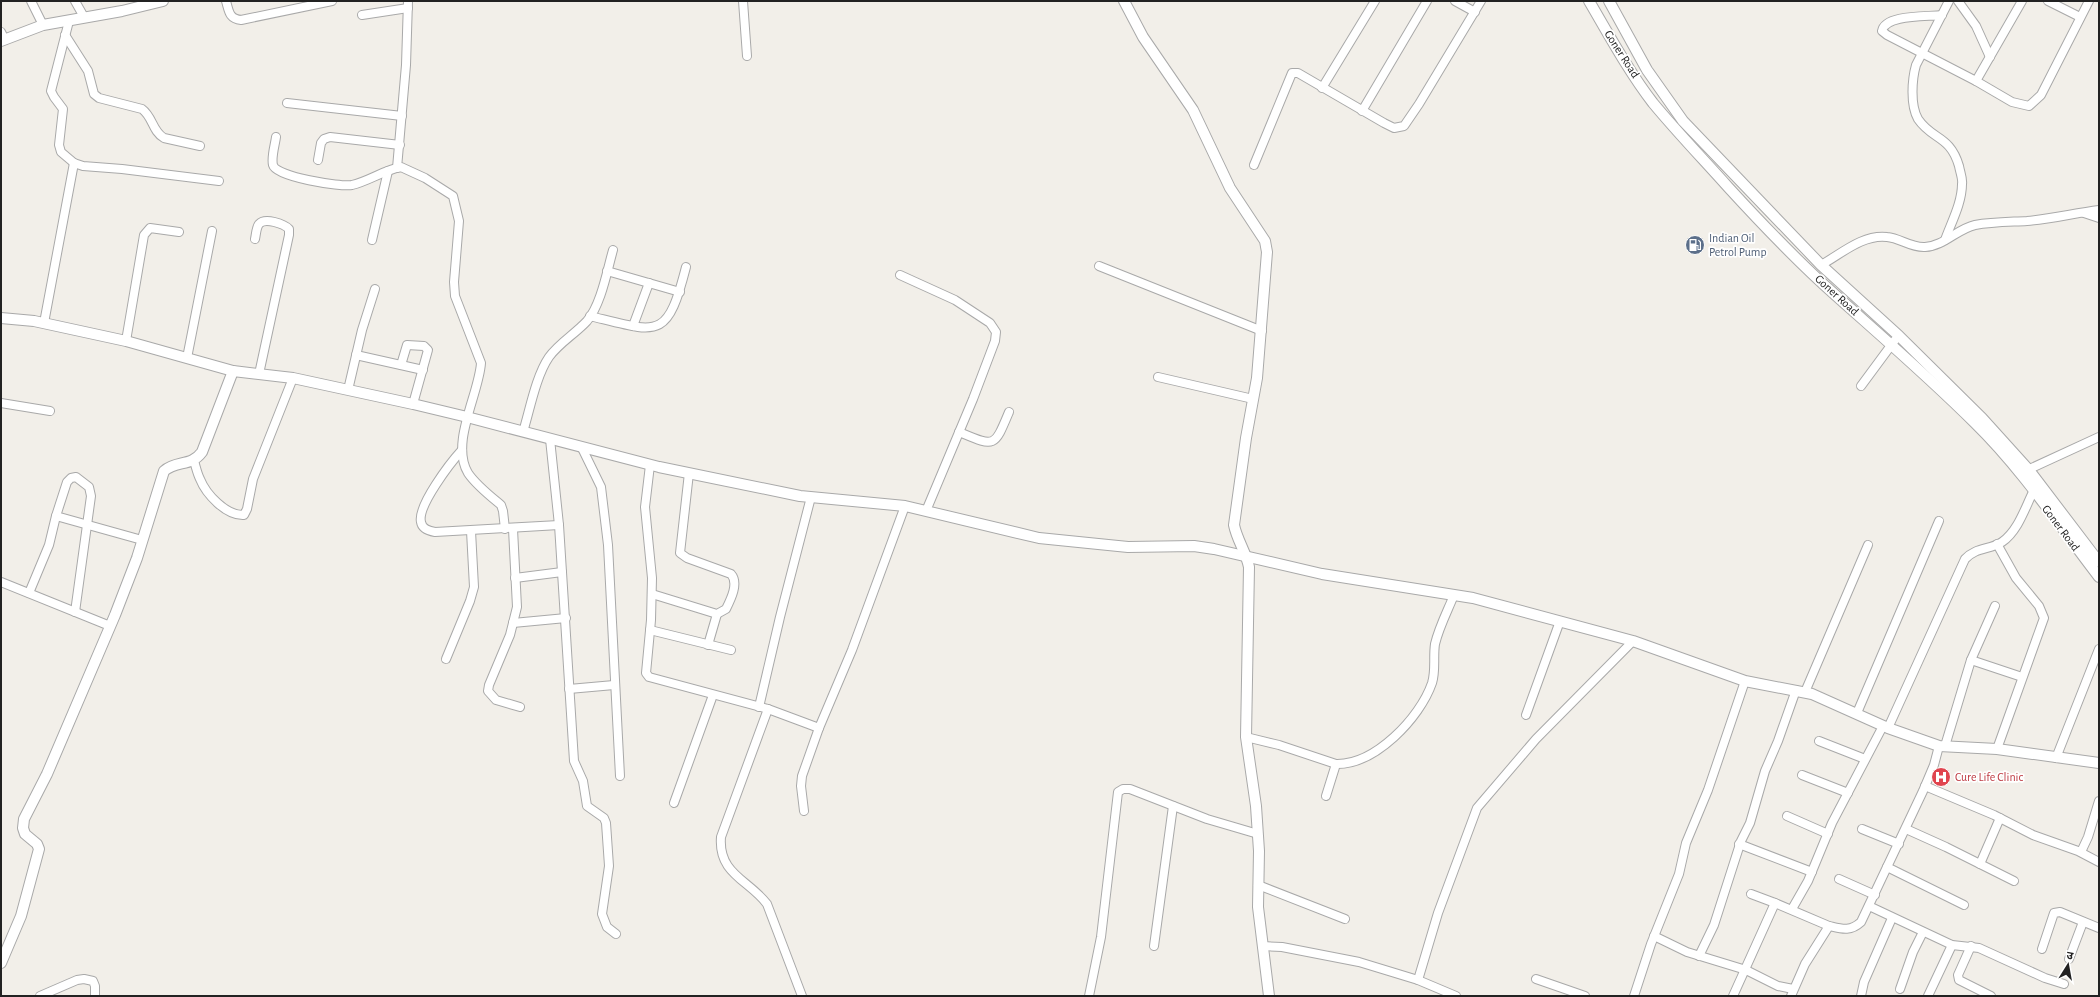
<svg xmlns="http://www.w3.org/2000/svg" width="2100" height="997" viewBox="0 0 2100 997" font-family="'Alegreya Sans','Noto Sans Devanagari',sans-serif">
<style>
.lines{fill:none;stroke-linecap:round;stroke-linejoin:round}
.minor-casing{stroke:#a9a9a9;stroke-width:10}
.tertiary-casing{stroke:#a9a9a9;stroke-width:12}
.minor{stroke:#fff;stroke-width:8}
.tertiary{stroke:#fff;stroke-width:10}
.labels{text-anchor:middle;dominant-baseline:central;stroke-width:3.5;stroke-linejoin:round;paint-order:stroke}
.street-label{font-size:12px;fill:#222;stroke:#fff}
.service-label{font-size:12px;fill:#4e5e75;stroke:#fff;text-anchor:start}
.health-label{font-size:12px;fill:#be3a42;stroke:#fff;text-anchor:start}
</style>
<rect width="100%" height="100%" fill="#f2efe9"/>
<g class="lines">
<g class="minor-casing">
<g id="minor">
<polyline points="31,1 43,25"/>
<polyline points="75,1 84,17"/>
<path d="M226 1C229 11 229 19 241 20L332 1"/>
<polyline points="743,1 747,56"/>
<polyline points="1455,1 1475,12"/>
<polyline points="1958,1 1976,26 1990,57"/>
<polyline points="2048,1 2080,17"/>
<polyline points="362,15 408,8"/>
<path d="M1942 15C1928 17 1885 14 1882 31L1887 35 1976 81 2012 102 2029 106 2041 95 2089 1"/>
<polyline points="69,21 51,91 54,97 63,109 59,145 61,152 74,163 83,166 122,169 219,181"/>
<polyline points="1,32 5,40"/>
<path d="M65 35 88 71 94 94 99 98 142 109C153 117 152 131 164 138L200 146"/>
<polyline points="1976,81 2022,1"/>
<polyline points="1322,88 1375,1"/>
<polyline points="287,103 402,116"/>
<polyline points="1362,111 1427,1"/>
<path d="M276 137C275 145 271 157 273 165 276 177 340 187 352 185 369 181 384 170 401 167L425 178 453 196 459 221 454 282 455 296 481 363C479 394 450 443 468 473 476 485 489 495 501 505L503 511 505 529"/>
<polyline points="318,160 321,143 324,139 330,137 400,145"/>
<polyline points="1254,165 1292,73 1298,73 1384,123 1394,128 1404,126 1419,104 1481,1"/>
<polyline points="397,168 406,65 408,1"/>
<polyline points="2084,213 2099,218"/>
<path d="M255 239C256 235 256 228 259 224 265 217 284 224 289 229V235L259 374"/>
<polyline points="372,240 388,171"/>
<path d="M1945 240C1951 223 1962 203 1962 184 1963 179 1960 172 1959 166 1950 135 1932 140 1918 119 1910 105 1912 79 1916 65L1949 1"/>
<path d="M1821 265C1841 254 1863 234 1887 237 1900 238 1911 248 1925 247 1944 246 1957 229 1975 225 1992 222 2009 222 2027 221 2051 219 2075 213 2099 210"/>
<polyline points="1099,266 1262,331"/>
<polyline points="607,271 680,292"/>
<polyline points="900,275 955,300 990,323 996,332 995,341 973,399 926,511"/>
<path d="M590 316C659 333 667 341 686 267"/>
<polyline points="44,323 74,163"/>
<polyline points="633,326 649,283"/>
<polyline points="126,341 144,235 150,228 179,232"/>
<polyline points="356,355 423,370"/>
<polyline points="187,358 212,231"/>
<polyline points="401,365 407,345 424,346 428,350 413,404"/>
<polyline points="1158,377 1253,399"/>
<polyline points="1861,386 1895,340"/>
<polyline points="348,390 362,330 375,289"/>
<polyline points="1,403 50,411"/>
<path d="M523 432C530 409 536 376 549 357 559 343 575 334 587 321 601 305 607 271 613 250"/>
<path d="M959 432C995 447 994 448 1009 412"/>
<polyline points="550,439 559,525 574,761 583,781 587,806 604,818 606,823 609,866 602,914 607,927 616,934"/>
<polyline points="582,448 601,487 608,545 620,776"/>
<path d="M462 450C451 462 417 506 421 522 422 529 429 531 435 532L559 525"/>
<path d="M194 461C196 467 197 473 200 479 206 494 226 516 244 515L247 509 253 479 293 378"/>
<polyline points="650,465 645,507 652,578 651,620 646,673 649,677 768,709 819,728"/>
<polyline points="2023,472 2099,437"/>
<polyline points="56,516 142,540"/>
<polyline points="513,529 517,607 510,635 489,685 488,691 496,700 520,707"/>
<polyline points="515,578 562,572"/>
<polyline points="1,582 110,626"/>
<polyline points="29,593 49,545 56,516 67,482 71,478 76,477 89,487 91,496 75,612"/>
<path d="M652 594 717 614 726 609C731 599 739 583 731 574L687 558 680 553 689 473"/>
<polyline points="513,623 566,618"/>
<polyline points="650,630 731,650"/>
<polyline points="708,645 717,614"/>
<polyline points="446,659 470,601 474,587 471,531"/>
<polyline points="1971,660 2022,677"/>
<polyline points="569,689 614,685"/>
<polyline points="1805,692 1868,545"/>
<polyline points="759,707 780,617 811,497"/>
<path d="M768 709 721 837C718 874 749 880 767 904L802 996"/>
<polyline points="1857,713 1939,521"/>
<polyline points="1526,715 1560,621"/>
<path d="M1888 728 1965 559C1976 547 1990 550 2002 542 2018 531 2025 508 2033 492"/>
<path d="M1246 737 1279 745 1336 764C1375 765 1420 718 1432 683 1436 670 1433 657 1435 644 1439 627 1448 610 1454 595"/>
<polyline points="1819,741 1865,759"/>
<polyline points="1945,746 1971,660 1995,606"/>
<polyline points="1997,749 2044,618 2039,606 2016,578 1997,544"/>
<polyline points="2056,758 2099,649"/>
<polyline points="1802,775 1848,793"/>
<polyline points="1925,786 1994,815 2033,835 2078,851 2099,862"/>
<polyline points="1326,796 1336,764"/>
<polyline points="674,803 713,695"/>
<polyline points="804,811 801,786 802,776 819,728 852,650 905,506"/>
<polyline points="1787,816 1828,834"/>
<polyline points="1862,829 1899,844"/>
<polyline points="1906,829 1946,847 2014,881"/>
<polyline points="1739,844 1812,872"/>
<polyline points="2081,852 2088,837 2099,801"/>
<polyline points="1980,864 2000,818"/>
<polyline points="1887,867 1964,905"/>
<polyline points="1839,879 1875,895"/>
<polyline points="1258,885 1345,919"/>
<polyline points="1751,894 1775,903"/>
<polyline points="1869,906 1952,945 1979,948 2045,978 2064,984"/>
<polyline points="1792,909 1808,881 1832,823 1883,726"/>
<polyline points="1654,936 1687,952 1746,970 1778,986 1793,989"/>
<polyline points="1154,946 1173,806"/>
<polyline points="1262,946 1282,947 1359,962 1418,980 1456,996"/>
<polyline points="1971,946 1958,975 1959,980 1991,996"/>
<polyline points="2042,949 2054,913 2060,912 2099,928"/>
<polyline points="1699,956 1714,925 1741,841 1750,823 1765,771 1778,741 1796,690"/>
<polyline points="2069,959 2083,922"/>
<polyline points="1536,979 1585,996"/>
<polyline points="1418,980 1438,913 1477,808 1536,739 1633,641"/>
<polyline points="1900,989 1913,952 1923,932"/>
<polyline points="40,996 77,980 84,979 93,981 95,986 95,996"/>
<polyline points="1089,996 1101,937 1118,792 1123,789 1130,789 1207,819 1258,834"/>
<polyline points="1634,996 1651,944 1679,874 1686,843 1708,790 1745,681"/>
<polyline points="1733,996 1775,903 1829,926"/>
<path d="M1791 996 1805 964 1829 926C1842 929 1850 932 1861 922L1923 791 1934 765 1939 746"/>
<polyline points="1861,996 1864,982 1892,918"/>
<polyline points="1928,996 1952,945"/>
</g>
</g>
<g class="tertiary-casing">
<g id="tertiary">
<path d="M1124 1 1143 37 1193 110 1230 188 1265 241 1267 252 1257 378 1246 438 1234 525C1237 540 1246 552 1249 567L1246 737 1256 806 1259 851 1258 907 1269 996"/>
<path d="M1589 1C1609 35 1629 72 1653 103 1677 132 1703 159 1728 187 1761 223 1795 259 1832 292 1880 335 1929 377 1975 423 2022 469 2059 525 2099 577"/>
<polyline points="1609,1 1647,70 1683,121 1821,265 1899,336 1982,418 2029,470 2099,562"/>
<polyline points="1,41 43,25 122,11 163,1"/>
<polyline points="1,318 34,321 126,341 233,371 293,378 413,404 463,416 659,467 800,496 905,506 1039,538 1128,547 1194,546 1214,549 1322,574 1473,598 1633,641 1745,681 1812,694 1888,728 1939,746 1997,749 2099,763"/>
<path d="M1 963 21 916 39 849 37 844 25 834 23 828 24 819 47 774 115 615 137 558 164 471C177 460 191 467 202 452L233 371"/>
</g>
</g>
<use href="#minor" class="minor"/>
<use href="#tertiary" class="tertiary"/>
</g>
<defs>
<g id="fuel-disc" transform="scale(1)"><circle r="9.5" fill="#5c6f8a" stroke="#fff"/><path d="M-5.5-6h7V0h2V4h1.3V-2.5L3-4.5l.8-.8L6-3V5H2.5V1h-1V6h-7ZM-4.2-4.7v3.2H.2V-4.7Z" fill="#fff"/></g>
<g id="hospital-disc" transform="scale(1)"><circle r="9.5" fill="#e0444e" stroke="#fff"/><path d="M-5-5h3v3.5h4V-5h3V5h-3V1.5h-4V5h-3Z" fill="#fff"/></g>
</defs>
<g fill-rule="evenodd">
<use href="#fuel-disc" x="1695" y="245"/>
<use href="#hospital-disc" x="1941" y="777"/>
</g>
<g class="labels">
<g class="street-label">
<text transform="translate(1622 54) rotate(57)">Goner Road</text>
<text transform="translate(1837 295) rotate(42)">Goner Road</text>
<text transform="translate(2061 528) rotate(53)">Goner Road</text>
</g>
<g class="service-label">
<text x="1709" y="238">Indian Oil<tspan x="1709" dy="14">Petrol Pump</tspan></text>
</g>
<g class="health-label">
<text x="1955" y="777">Cure Life Clinic</text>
</g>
</g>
<rect width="2100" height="997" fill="none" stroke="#222222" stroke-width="4"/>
<g transform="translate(2068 965) rotate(11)" stroke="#ffffff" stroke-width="3" paint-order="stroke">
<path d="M0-3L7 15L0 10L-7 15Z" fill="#222222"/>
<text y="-6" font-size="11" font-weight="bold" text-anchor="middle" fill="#222222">उ</text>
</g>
</svg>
